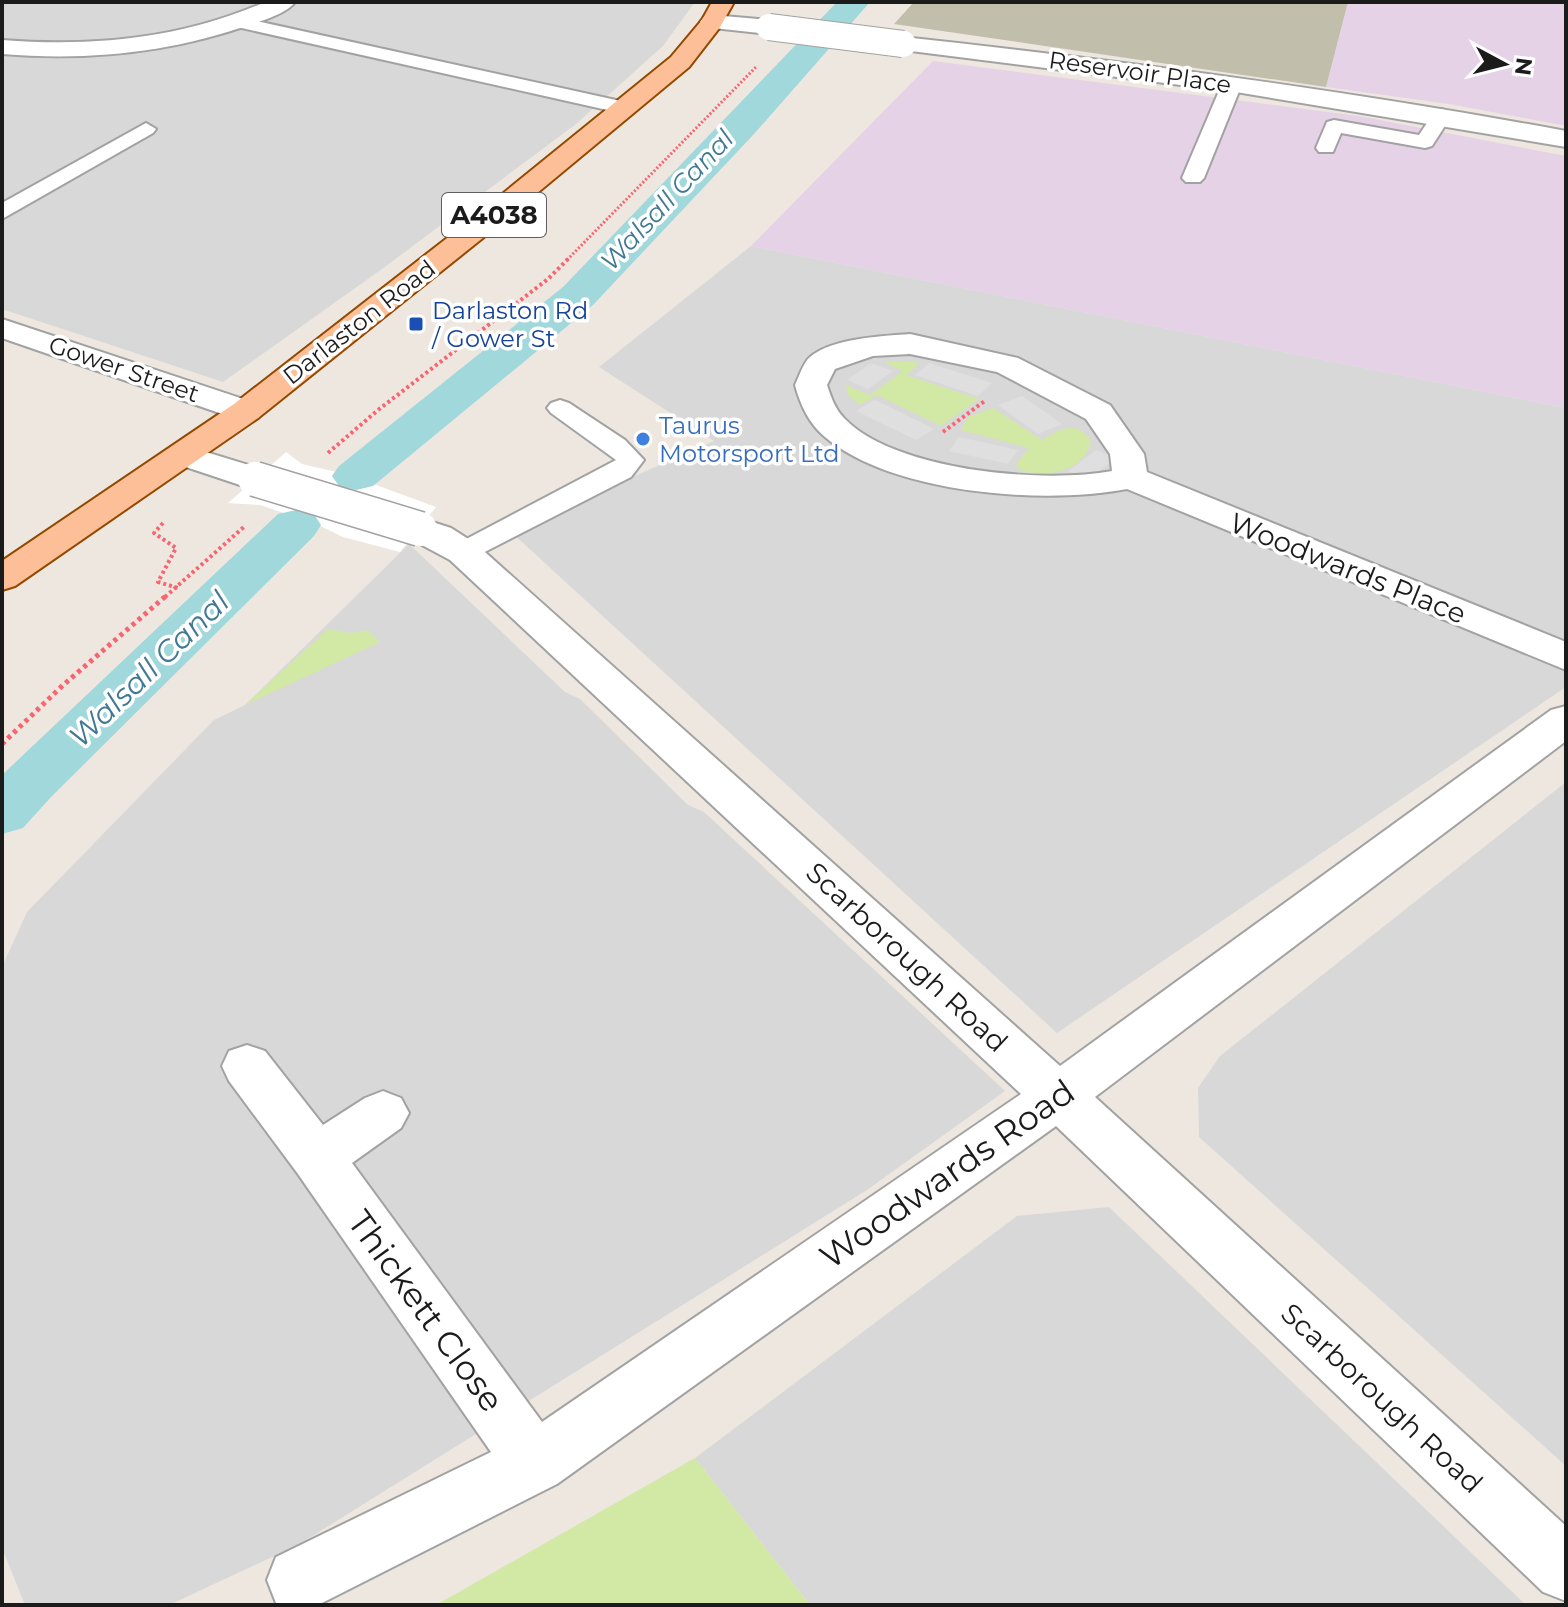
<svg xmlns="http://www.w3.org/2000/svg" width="1568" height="1607" viewBox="0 0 1568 1607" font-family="Montserrat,sans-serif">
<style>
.residential{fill:#d9d8d8}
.industrial{fill:#e6d2e6}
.construction{fill:#c1beac}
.grass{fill:#d2e8a5}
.parking{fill:#dfdfdf}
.pier{fill:#fff}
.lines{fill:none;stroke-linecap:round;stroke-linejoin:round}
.canal{fill:#a0d8db;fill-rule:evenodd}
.lane-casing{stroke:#a2a2a2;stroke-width:4}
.street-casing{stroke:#a2a2a2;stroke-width:4}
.primary-casing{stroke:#924900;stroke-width:4}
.path-far2{stroke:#f9656f;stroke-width:3;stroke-dasharray:2 2;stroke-linecap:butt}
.path-far1{stroke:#f9656f;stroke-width:4;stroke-dasharray:3 3;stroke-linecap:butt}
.path{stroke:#f9656f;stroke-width:5;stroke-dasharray:4 4;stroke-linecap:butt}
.lane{fill:#fff;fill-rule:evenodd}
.street{fill:#fff;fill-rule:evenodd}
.primary{fill:#fcbf97;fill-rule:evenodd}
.street-bridge-far1-casing{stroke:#a2a2a2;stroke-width:28;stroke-linecap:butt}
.street-bridge-casing{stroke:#a2a2a2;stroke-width:37;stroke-linecap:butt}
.street-bridge-far1{stroke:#fff;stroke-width:26}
.street-bridge{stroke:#fff;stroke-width:34}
.transit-dot{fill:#1a4fb4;stroke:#fff;stroke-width:3}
.shop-dot{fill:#3f7fe0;stroke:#fff;stroke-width:3}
.labels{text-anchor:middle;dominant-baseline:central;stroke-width:7;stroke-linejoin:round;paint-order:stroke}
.far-street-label{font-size:24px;fill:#1b1b1b;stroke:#fff}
.far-transit-label{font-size:24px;fill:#164399;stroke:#fff;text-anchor:start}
.far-shop-label{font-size:24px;fill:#366cbe;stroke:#fff;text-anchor:start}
.far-water-label{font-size:26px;font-style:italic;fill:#417893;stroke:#fff}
.shield{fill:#fff;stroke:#5f5f5f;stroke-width:2}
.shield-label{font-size:26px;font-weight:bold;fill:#1b1b1b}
.street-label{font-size:28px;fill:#1b1b1b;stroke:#fff}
.water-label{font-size:30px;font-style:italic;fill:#417893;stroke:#fff}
.near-street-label{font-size:34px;fill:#1b1b1b;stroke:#fff}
</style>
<rect width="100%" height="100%" fill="#ede7e0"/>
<g class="residential">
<polygon points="2,2 695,2 663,46 576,124 382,269 223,382 2,309"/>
<polygon points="751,246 1566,408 1566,687 1057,1033 510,531 714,441 599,367"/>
<polygon points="409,544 565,692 580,699 688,805 704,812 1005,1091 867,1190 298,1545 169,1605 25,1605 2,1548 2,967 27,912 214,720 245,705"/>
<polygon points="1566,782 1566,1466 1199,1137 1198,1088 1220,1056"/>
<polygon points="1109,1207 1526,1605 810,1605 695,1458 1017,1216"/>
</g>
<g class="industrial">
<polygon points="1348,2 1566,2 1566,126 1449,104 1326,87"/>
<polygon points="933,61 1359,116 1566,156 1566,408 751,246"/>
</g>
<polygon class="construction" points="914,2 1348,2 1326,87 894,24"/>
<g class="grass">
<polygon points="907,361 920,363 906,375 979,399 941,426 877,395 860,405 848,395 846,385 870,395 903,371 884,362"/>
<path d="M993 408 1042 440C1060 429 1077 419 1091 441 1084 473 1045 478 1019 470L1016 464 1029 448 961 430 968 417Z"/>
<polygon points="328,629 350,633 368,630 380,642 245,705"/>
<polygon points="695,1458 810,1605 436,1605"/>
</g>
<g class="parking">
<polygon points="871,363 893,371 868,389 847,380"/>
<polygon points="929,363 992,383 978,396 915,375"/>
<polygon points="1022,396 1062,424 1038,434 998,405"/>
<polygon points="874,400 875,400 934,429 916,440 856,411"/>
<polygon points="959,437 1018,450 1008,464 949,451"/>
<polygon points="1096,450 1116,458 1088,480 1068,471"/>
</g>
<polygon class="pier" points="286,452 302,464 349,475 436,507 400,552 343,537 314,523 260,505 228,503"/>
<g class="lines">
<g class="canal">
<polygon points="837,2 870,2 754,134 593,305 373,486 356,490 339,486 332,476 339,466 563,287"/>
<polygon points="296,510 314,514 321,525 314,536 51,797 23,828 2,834 2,775 278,514"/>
</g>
<g class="lane-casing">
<g id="lane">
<polygon points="234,16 625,102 635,108 625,114 228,25 225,21"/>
<polygon points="1232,78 1242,84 1204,178 1200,182 1186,182 1182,178 1222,84"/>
<polygon points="1442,109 1452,115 1432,146 1425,148 1341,133 1333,152 1319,152 1316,148 1327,122 1334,120 1419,135 1435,111"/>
<polygon points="146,123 156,129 153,133 2,219 2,203"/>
<polygon points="560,400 569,403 625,440 644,460 631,477 473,558 463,561 453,558 449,552 453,546 616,460 551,413 547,408 551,403"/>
</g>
</g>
<g class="street-casing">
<g id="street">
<path d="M265 2H295C287 13 265 20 252 24 170 53 88 61 2 54V40C93 47 181 39 265 2Z"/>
<polygon points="712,15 769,20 777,22 781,27 777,32 769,34 704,27 700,22 704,17"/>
<path d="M903 37C1125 61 1346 90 1566 131V147L1236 92 895 49 891 44 895 39Z"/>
<polygon points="2,319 258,404 263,411 258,418 246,421 234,418 2,338"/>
<path d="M910 334 1018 358 1110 405 1144 454 1147 472 1566 642V670L1127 489C1044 505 892 494 825 437 809 424 800 404 795 385 799 377 803 363 810 357 832 338 882 336 910 334ZM910 354 997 372 1086 419 1110 454 1112 471C1043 484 894 471 844 418 835 409 831 397 827 385L835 369 873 356Z"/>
<polygon points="183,445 268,471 273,479 268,487 255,490 171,462 166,455 171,448"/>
<polygon points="420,518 451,528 476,544 1060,1066 1551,710 1566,706 1566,741 1095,1097 1566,1526 1566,1601 1543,1592 1056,1126 557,1484 322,1603 276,1603 267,1580 276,1557 491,1452 298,1174 229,1081 222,1066 229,1051 247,1045 265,1051 323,1125 365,1098 383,1091 401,1098 409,1113 401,1128 352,1163 542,1422 1021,1094 450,560 407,537 402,529 407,521"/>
</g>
</g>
<g class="primary-casing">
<polygon id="primary" points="712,2 734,2 720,27 689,67 489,233 258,418 15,586 2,590 2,561 234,404 469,221 671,57 702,20"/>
</g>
<polyline class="path-far2" points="567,260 756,67"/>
<g class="path-far1">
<polyline points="943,432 986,400"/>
<polyline points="328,453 378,410 548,279 569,258"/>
<polyline points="163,523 154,533 176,548 158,582 178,588"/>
<polyline points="165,597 245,526"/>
</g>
<polyline class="path" points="2,744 61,687 167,595"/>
<use href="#lane" class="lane"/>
<use href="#street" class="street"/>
<use href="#primary" class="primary"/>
<g class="street-bridge-far1-casing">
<polyline id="street-bridge-far1" points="769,27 903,44"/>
</g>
<g class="street-bridge-casing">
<polyline id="street-bridge" points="255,479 420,529"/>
</g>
<use href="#street-bridge-far1" class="street-bridge-far1"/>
<use href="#street-bridge" class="street-bridge"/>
</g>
<rect class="transit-dot" x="408" y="316" width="16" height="16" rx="4"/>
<circle class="shop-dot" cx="643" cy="439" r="8"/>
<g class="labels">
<g class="far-street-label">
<text transform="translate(1140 72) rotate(8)">Reservoir Place</text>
<text transform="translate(359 322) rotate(-38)">Darlaston Road</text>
<text transform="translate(124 369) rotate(19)">Gower Street</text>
</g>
<g class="far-transit-label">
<text x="432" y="310">Darlaston Rd<tspan x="432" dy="28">/ Gower St</tspan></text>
</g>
<g class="far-shop-label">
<text x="659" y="425">Taurus<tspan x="659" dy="28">Motorsport Ltd</tspan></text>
</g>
<g class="far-water-label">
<text transform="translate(667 200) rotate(-47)">Walsall Canal</text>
</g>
<rect class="shield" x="442" y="193" width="104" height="44" rx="6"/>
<g class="shield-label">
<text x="494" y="215">A4038</text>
</g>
<g class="street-label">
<text transform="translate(1348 568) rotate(22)">Woodwards Place</text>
<text transform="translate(907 957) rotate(43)">Scarborough Road</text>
<text transform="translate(1382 1398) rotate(43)">Scarborough Road</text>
</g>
<g class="water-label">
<text transform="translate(149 669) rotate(-44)">Walsall Canal</text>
</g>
<g class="near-street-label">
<text transform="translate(947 1174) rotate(-35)">Woodwards Road</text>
<text transform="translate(426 1311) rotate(54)">Thickett Close</text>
</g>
</g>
<rect width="1568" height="1607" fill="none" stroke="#1b1b1b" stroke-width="8"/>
<g transform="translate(1504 64) rotate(97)" stroke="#ffffff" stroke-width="6" paint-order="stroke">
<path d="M0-6L14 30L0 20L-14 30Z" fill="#1b1b1b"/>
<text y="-12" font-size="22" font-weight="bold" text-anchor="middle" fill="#1b1b1b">N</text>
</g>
</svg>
